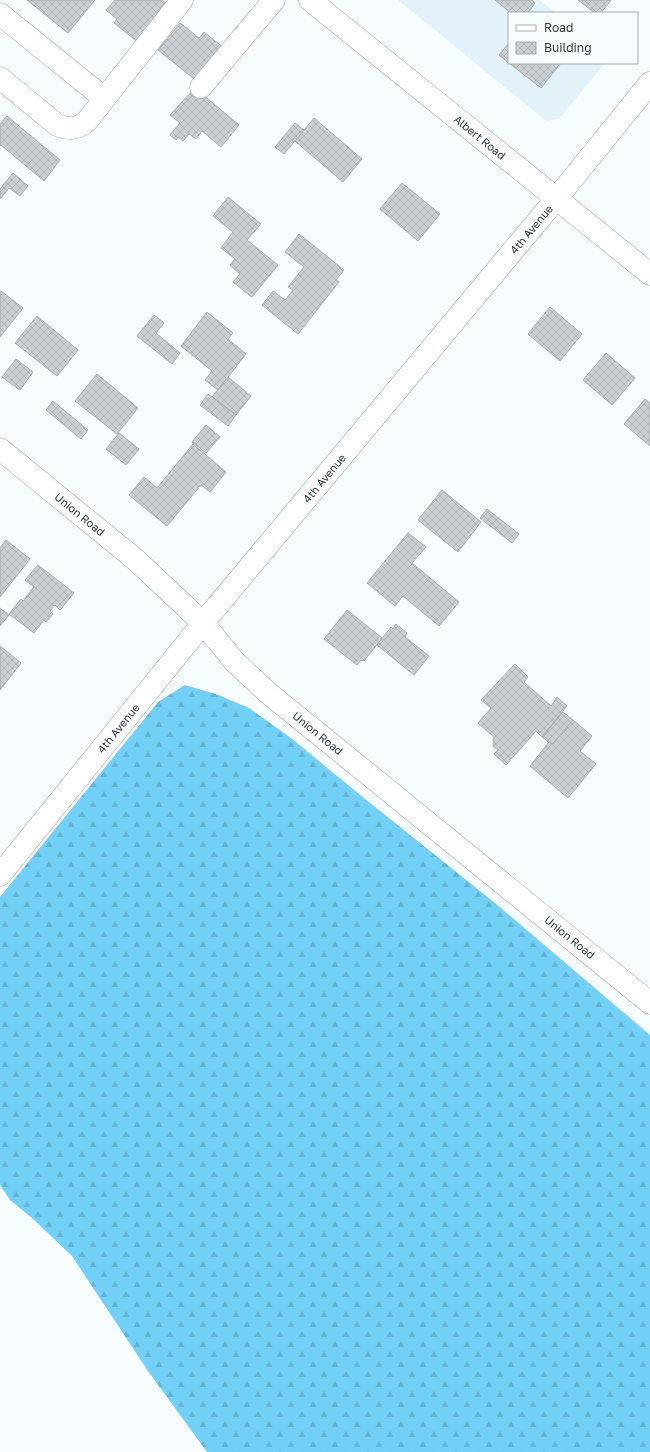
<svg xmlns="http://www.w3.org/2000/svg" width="650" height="1452" viewBox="0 0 650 1452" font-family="'Golos Text',sans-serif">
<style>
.built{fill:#e3f2f8}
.forest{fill:url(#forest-firs)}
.building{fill:url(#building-cross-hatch);stroke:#a6acaf}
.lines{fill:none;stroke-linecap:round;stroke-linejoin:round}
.minor-casing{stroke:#9fa5a8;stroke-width:23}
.minor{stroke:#fff;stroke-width:22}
.labels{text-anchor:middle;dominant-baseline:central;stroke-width:3;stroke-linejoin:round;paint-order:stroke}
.street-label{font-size:11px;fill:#323536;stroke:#f7fcfe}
</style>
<defs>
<pattern id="forest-firs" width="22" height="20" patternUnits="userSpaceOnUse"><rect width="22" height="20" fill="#72d0f6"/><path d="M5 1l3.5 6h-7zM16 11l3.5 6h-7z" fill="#63b3d4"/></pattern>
<pattern id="building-cross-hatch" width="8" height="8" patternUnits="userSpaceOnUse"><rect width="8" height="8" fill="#c9cfd2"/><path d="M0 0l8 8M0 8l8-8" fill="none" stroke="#adb2b5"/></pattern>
</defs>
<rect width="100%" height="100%" fill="#f7fcfe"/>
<polygon class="built" points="398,0 539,0 556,13 509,13 509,63 605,63 559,119 546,121"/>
<polygon class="forest" points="185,685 216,694 249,708 291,738 359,794 495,903 650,1035 650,1452 207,1452 148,1371 72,1256 32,1218 10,1200 0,1185 0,897 158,702"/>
<g class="building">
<polygon points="27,0 95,0 68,33"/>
<polygon points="115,0 162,0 168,5 138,42 114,23 117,19 106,10"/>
<polygon points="495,0 532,0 535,3 528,13 511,13"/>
<polygon points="578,0 611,0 601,13 595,13"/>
<polygon points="180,23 199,38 204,32 224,48 198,82 158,50"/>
<polygon points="509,43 509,63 499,55"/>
<polygon points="509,63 561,63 541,88"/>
<polygon points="195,88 239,125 221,147 202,131 196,139 189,134 183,141 178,137 176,140 170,135 180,123 170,115"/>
<polygon points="7,116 60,160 44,181 1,145 0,146 0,124"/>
<polygon points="314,118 362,159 343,182 295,141"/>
<polygon points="295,123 304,130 284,154 275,147"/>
<polygon points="13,173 28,186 20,196 9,188 0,199 0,189"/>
<polygon points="402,183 440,214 418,241 380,209"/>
<polygon points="228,197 261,224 247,240 278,265 252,297 233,282 240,274 230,265 235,259 221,248 233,232 213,216"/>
<polygon points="299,234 344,270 336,280 339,282 298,334 262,305 273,291 285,300 293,290 288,287 304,267 285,252"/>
<polygon points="1,291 23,308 0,337 0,293"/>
<polygon points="550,307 582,334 560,361 528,334"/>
<polygon points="207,312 233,333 228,339 246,354 218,390 205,380 212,371 181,346"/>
<polygon points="154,315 164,323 156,333 180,353 172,364 137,336"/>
<polygon points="37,316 78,350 57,376 15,343"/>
<polygon points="606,353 635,378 612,405 583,380"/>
<polygon points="16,359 33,372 20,390 2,377"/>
<polygon points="97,374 138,408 117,434 75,401"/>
<polygon points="228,377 251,396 236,415 212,397"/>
<polygon points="208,394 236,415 228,426 200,405"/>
<polygon points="645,399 650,403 650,446 624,424"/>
<polygon points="53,401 88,430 81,439 46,410"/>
<polygon points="206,425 220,437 206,453 192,442"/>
<polygon points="119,433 139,449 126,465 106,449"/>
<polygon points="193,444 226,472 210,492 201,485 167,526 129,495 144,477 157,488"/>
<polygon points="442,490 481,522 458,552 418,520"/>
<polygon points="487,509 519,534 512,543 480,518"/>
<polygon points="408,533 426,547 412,563 459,602 439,626 403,596 395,606 367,583"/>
<polygon points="6,540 30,559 0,597 0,548"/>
<polygon points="38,565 74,593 60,610 55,605 50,611 53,614 46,622 44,620 34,633 9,614 21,599 23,601 34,587 25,580"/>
<polygon points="0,608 9,615 0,626"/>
<polygon points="347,610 382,638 364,661 361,660 357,665 324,639"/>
<polygon points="396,624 407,633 405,637 429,656 414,675 377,645 391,627 393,629"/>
<polygon points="0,646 21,663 0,690"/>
<polygon points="515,664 528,677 524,682 551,706 557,697 567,706 542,737 536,731 506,765 494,754 498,750 493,746 494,737 478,723 491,708 481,700"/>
<polygon points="563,712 573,720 552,745 542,737"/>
<polygon points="573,720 592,736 580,751 596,764 568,798 530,766 549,742 552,745"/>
</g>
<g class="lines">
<g class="minor-casing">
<g id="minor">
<polyline points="310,0 650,274"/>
<polyline points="0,14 104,98"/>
<path d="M0 78 57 125C69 130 78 129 87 121L182 0"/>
<polyline points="201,87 274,0"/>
<polyline points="0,449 136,560 203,623 235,662 267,692 650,1003"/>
<polyline points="0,875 203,623 556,199 650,83"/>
</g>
</g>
<use href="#minor" class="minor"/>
</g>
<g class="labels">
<g class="street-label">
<text transform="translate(480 137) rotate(39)">Albert Road</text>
<text transform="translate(531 229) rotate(-50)">4th Avenue</text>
<text transform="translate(324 478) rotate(-50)">4th Avenue</text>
<text transform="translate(80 514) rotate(39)">Union Road</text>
<text transform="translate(118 728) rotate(-51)">4th Avenue</text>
<text transform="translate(318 733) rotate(39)">Union Road</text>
<text transform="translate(570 937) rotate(39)">Union Road</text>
</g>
</g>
<rect x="508" y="12" width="130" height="52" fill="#f7fcfe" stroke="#a8acae"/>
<rect x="516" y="25" width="20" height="6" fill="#ffffff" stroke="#a8acae"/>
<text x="544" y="32" font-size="12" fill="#323536">Road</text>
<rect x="516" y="42" width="20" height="12" fill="url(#building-cross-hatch)" stroke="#a8acae"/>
<text x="544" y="52" font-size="12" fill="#323536">Building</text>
</svg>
